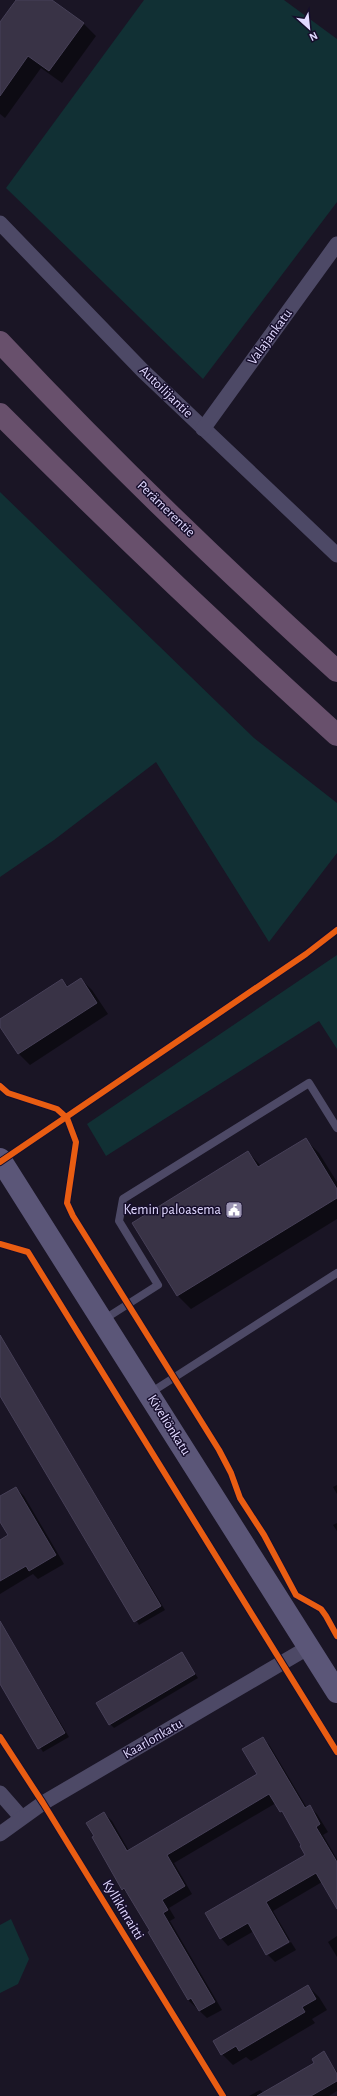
<svg xmlns="http://www.w3.org/2000/svg" width="337" height="2096" viewBox="0 0 337 2096" font-family="'Alegreya Sans',sans-serif">
<style>
.green{fill:#113034}
.shadow{fill:#0007}
.building{fill:#393346;stroke:#474058}
.lines{fill:none;stroke-linecap:round;stroke-linejoin:round}
.lane{stroke:#4d4966;stroke-width:8}
.street{stroke:#4d4966;stroke-width:15}
.secondary{stroke:#5b5678;stroke-width:22}
.highway{stroke:#68506c;stroke-width:22}
.cycleway-casing{stroke:#160e2c;stroke-width:8}
.cycleway{stroke:#e95d12;stroke-width:6}
.labels{text-anchor:middle;dominant-baseline:central;stroke-width:3;stroke-linejoin:round;paint-order:stroke}
.street-label{font-size:14px;fill:#e1d9ff;stroke:#160e2c}
.poi-label{font-size:14px;fill:#e1d9ff;stroke:#160e2c;text-anchor:end}
</style>
<rect width="100%" height="100%" fill="#1a1525"/>
<g class="green">
<polygon points="144,0 284,0 337,39 337,202 203,379 6,188"/>
<polygon points="0,492 254,738 337,803 337,853 269,942 156,762 54,840 0,877"/>
<polygon points="337,955 337,1049 319,1021 106,1156 87,1124"/>
<polygon points="11,1919 29,1959 18,1984 0,1993 0,1925"/>
</g>
<g class="shadow">
<polygon points="15,0 51,0 84,24 96,36 62,83 41,68 5,118 0,114 0,24"/>
<polygon points="81,979 92,990 108,1014 30,1065 19,1054 0,1025 0,1020 62,980 69,987"/>
<polygon points="306,1140 319,1153 337,1182 337,1219 191,1309 178,1296 248,1152 261,1166"/>
<polygon points="8,1350 165,1610 139,1625 0,1394 0,1355"/>
<polygon points="337,1485 337,1494 333,1487"/>
<polygon points="16,1488 24,1496 64,1564 38,1579 33,1574 0,1594 0,1541 9,1535 0,1520 0,1497"/>
<polygon points="337,1523 337,1531 333,1525"/>
<polygon points="9,1637 69,1737 43,1752 0,1682 0,1642"/>
<polygon points="182,1654 198,1678 114,1728 110,1724"/>
<polygon points="263,1738 270,1746 307,1808 309,1806 317,1814 328,1832 323,1835 337,1859 337,1907 322,1882 273,1911 290,1940 268,1953 268,1955 291,1942 296,1950 275,1962 267,1954 254,1931 228,1946 221,1938 306,1855 286,1817 276,1803 174,1863 192,1894 169,1908 175,1918 170,1921 222,2010 207,2018 188,2000 149,1933 152,1931 131,1897 123,1889 95,1837 104,1813 112,1821 129,1851 258,1774"/>
<polygon points="337,1936 337,1957 328,1942"/>
<polygon points="308,1986 319,1997 327,2010 312,2019 315,2023 251,2061 246,2057 233,2065 222,2054"/>
<polygon points="324,2053 337,2072 337,2091 329,2096 249,2096 260,2090 264,2093 316,2063"/>
</g>
<g class="building">
<polygon points="16,0 52,0 84,23 49,71 28,56 0,96 0,22"/>
<polygon points="81,978 97,1003 18,1054 0,1027 0,1019 62,979 67,987"/>
<polygon points="306,1138 337,1189 337,1198 177,1296 132,1223 248,1151 258,1167"/>
<polygon points="0,1335 161,1606 134,1622 0,1396"/>
<polygon points="16,1487 56,1555 29,1571 26,1566 0,1581 0,1540 8,1535 0,1522 0,1496"/>
<polygon points="0,1621 65,1733 38,1749 0,1684"/>
<polygon points="182,1652 195,1674 109,1725 96,1703"/>
<polygon points="263,1737 305,1808 310,1805 320,1824 316,1827 337,1862 337,1909 316,1873 266,1902 289,1942 266,1955 248,1923 220,1939 205,1913 305,1855 300,1846 301,1845 282,1811 280,1812 269,1794 167,1855 185,1886 162,1900 168,1910 163,1913 215,2002 199,2011 191,1998 188,2000 148,1932 150,1931 124,1888 122,1890 92,1837 94,1836 86,1823 104,1812 127,1851 257,1774 242,1749"/>
<polygon points="308,1985 316,1999 302,2007 305,2012 239,2051 236,2046 221,2055 213,2041"/>
<polygon points="324,2051 337,2074 337,2081 311,2096 257,2096 314,2063 312,2059"/>
</g>
<g class="lines">
<g class="lane">
<polyline points="103,1320 158,1285 119,1221 123,1199 309,1083 337,1128"/>
<polyline points="150,1393 337,1273"/>
</g>
<g class="street">
<polyline points="0,223 143,371 337,555"/>
<polyline points="203,429 337,244"/>
<polyline points="0,1793 21,1817"/>
<polyline points="0,1834 43,1803 309,1647"/>
</g>
<polyline class="secondary" points="0,1159 337,1692"/>
<g class="highway">
<path d="M0 342C107 456 221 566 337 671"/>
<path d="M0 414C110 524 222 631 337 735"/>
</g>
<g class="cycleway-casing">
<g id="cycleway">
<polyline points="0,1086 8,1093 57,1109 67,1118 76,1142 67,1203 73,1216 219,1450 231,1473 240,1498 264,1535 296,1595 321,1609 326,1616 337,1636"/>
<polyline points="0,1162 306,954 337,930"/>
<polyline points="0,1244 28,1252 337,1752"/>
<polyline points="0,1737 43,1803 223,2096"/>
</g>
</g>
<use href="#cycleway" class="cycleway"/>
</g>
<defs>
<g id="civic-square" transform="scale(0.9)"><rect x="-9" y="-9" width="18" height="18" rx="4" fill="#9b94b3" stroke="#160e2c"/><path d="M-.6-6.5H3V-4.5H.6V-3L4-1V1h2V6H-6V1h2V-1L-.6-3ZM-1.2 2.5V6h2.4V2.5Z" fill="#fff"/></g>
</defs>
<g fill-rule="evenodd">
<use href="#civic-square" x="234" y="1210"/>
</g>
<g class="labels">
<g class="street-label">
<text transform="translate(270 337) rotate(-54)">Valajankatu</text>
<text transform="translate(166 392) rotate(44)">Autoilijantie</text>
<text transform="translate(166 509) rotate(44)">Perämerentie</text>
<text transform="translate(169 1425) rotate(58)">Kiveliönkatu</text>
<text transform="translate(153 1739) rotate(-30)">Kaarlonkatu</text>
<text transform="translate(123 1910) rotate(59)">Kyllikinraitti</text>
</g>
<g class="poi-label">
<text x="221" y="1210">Kemin paloasema</text>
</g>
</g>
<g transform="translate(309 28) rotate(153)" stroke="#160e2c" stroke-width="3" paint-order="stroke">
<path d="M0-3L7 15L0 10L-7 15Z" fill="#e1d9ff"/>
<text y="-6" font-size="11" font-weight="bold" text-anchor="middle" fill="#e1d9ff">N</text>
</g>
</svg>
